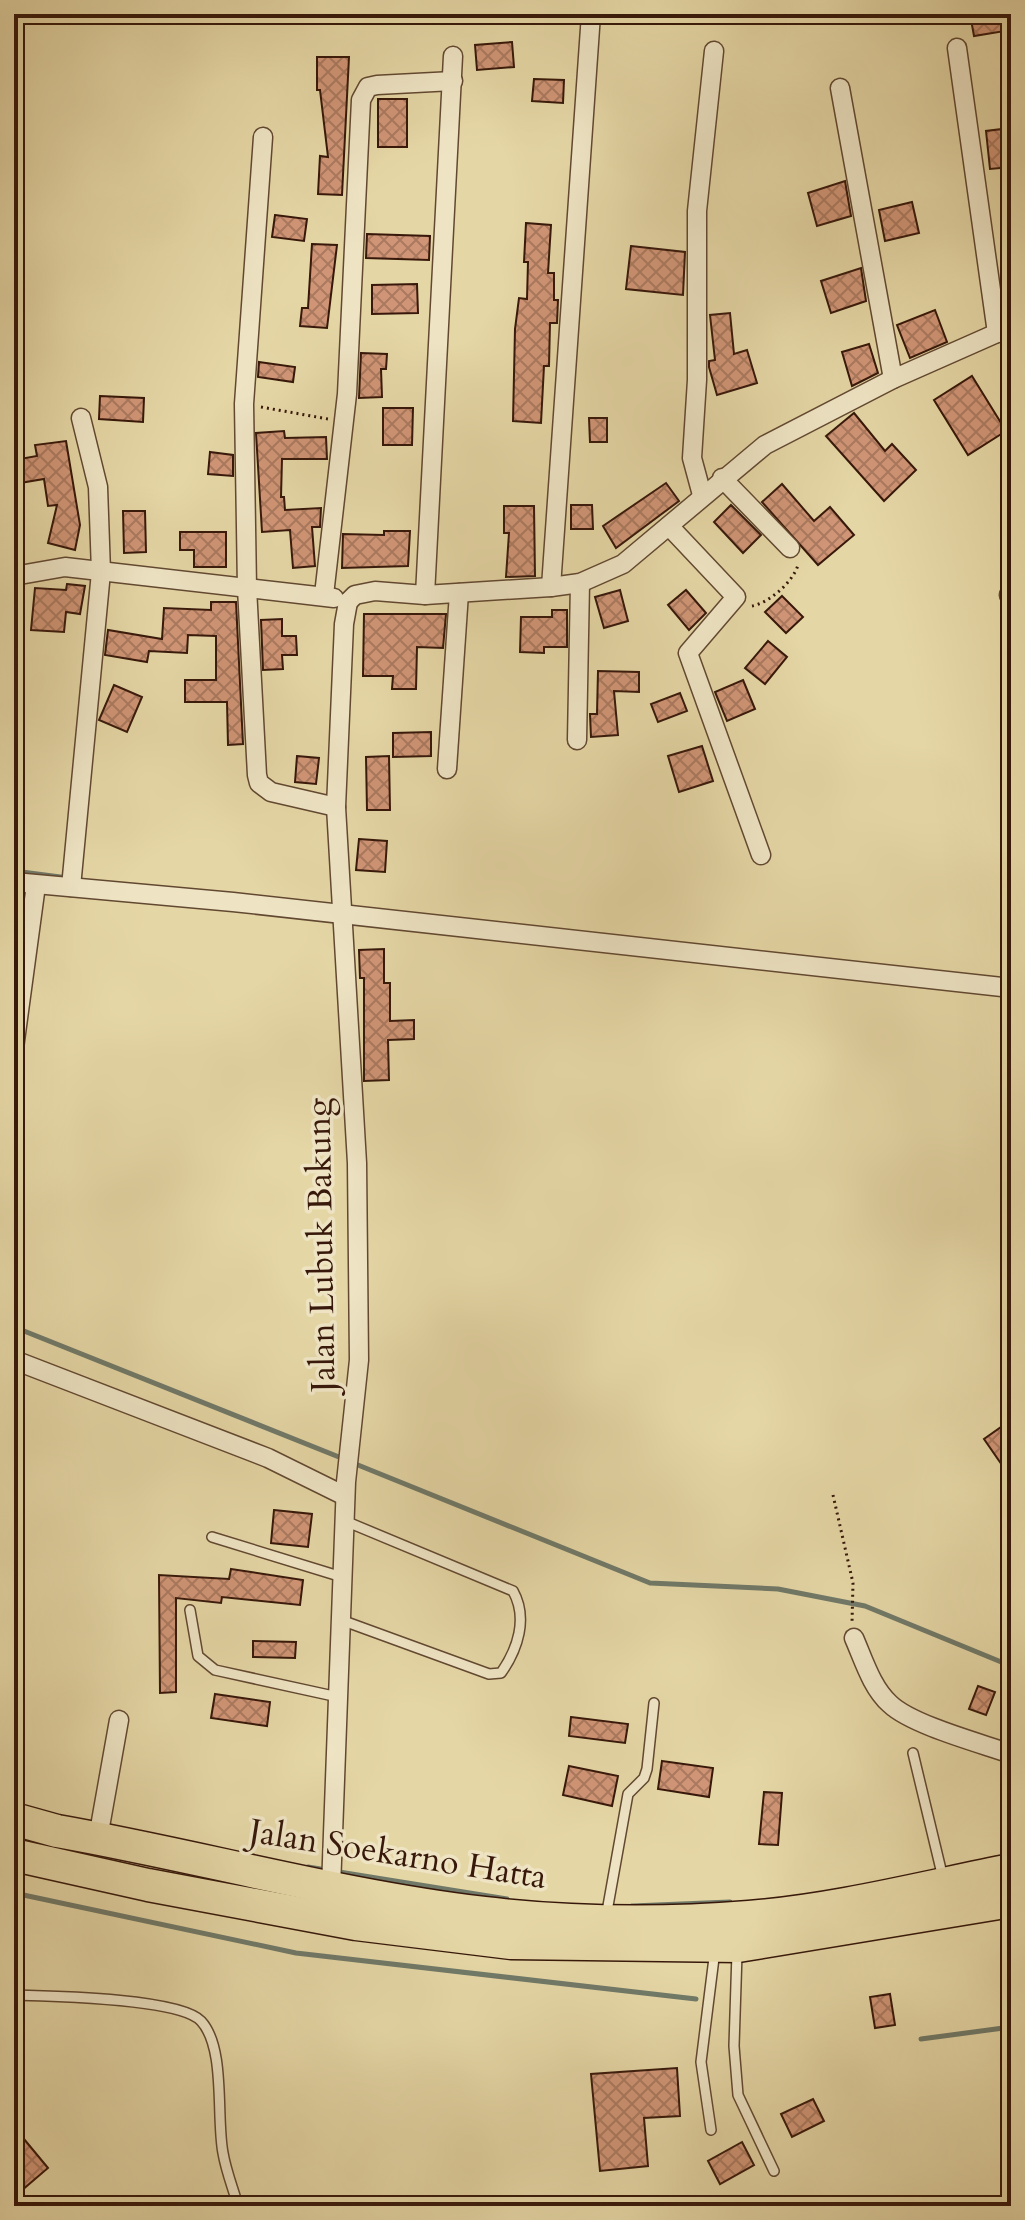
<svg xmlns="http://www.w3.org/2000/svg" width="1025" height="2220" viewBox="0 0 1025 2220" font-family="Cardo,serif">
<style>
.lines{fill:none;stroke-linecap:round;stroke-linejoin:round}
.stream{stroke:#707968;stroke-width:5}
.building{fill:url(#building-cross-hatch);stroke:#37180a;stroke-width:2}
.lane-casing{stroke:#624831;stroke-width:12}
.street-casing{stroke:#624831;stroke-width:21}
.highway-casing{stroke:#37180a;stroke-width:35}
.path{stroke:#37180a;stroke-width:3;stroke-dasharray:2 4;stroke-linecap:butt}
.lane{stroke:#eee4c4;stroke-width:9}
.street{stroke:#eee4c4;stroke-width:18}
.highway{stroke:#e5d6a5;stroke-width:32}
.labels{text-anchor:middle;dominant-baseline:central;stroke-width:7;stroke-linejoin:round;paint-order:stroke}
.street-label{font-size:34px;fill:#37180a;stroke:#eee4c4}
</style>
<defs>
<pattern id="building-cross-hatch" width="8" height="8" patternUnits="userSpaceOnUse" patternTransform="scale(2)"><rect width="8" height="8" fill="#d09576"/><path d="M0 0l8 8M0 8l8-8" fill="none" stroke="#aa795f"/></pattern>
</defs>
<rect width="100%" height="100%" fill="#e5d6a5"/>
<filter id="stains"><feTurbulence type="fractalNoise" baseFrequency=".0025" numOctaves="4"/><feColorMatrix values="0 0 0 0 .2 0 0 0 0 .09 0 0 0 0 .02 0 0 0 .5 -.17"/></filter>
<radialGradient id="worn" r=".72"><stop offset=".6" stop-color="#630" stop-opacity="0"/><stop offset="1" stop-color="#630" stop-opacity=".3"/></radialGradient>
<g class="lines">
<g class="stream">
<polyline points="14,871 68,878"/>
<polyline points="14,1327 344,1459"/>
<polyline points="353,1463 650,1583 778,1589 865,1606 1011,1666"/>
<polyline points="308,1867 507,1899"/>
<polyline points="14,1893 296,1953 696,1999"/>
<polyline points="632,1906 730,1902"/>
<polyline points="921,2039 1011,2027"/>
</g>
</g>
<g class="building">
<polygon points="970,14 1011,14 1011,30 974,36"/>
<polygon points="512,42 514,67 477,70 475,45"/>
<polygon points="317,57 349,57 342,195 318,194 320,156 328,157 320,90 317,90"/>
<polygon points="534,79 564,80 563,103 532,101"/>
<rect x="378" y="99" width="29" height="48"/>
<polygon points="1011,128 1011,167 990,169 986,131"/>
<polygon points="845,181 851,216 817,226 808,193"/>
<polygon points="912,202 919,233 885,241 879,210"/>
<polygon points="275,215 307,219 304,241 272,237"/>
<polygon points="526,223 551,225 548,273 554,273 554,300 558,300 557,323 550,323 549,366 544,366 541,423 513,421 515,329 519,298 527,299 528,262 524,262"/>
<polygon points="367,234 430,236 429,260 366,258"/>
<polygon points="312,244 337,245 327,328 300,326 302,308 308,308"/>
<polygon points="631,246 685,252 683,295 626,289"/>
<polygon points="861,268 866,301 831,313 821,281"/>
<polygon points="417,284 418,313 372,314 372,285"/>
<polygon points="935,310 947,342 910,358 897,325"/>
<polygon points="730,313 734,354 747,350 757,383 717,395 709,367 709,361 715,360 710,315"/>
<polygon points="869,344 878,373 852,386 842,352"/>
<polygon points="361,353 387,354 386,369 381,369 382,397 359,398"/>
<polygon points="259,362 295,367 293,382 258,377"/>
<polygon points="972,376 1006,431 968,455 934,400"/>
<polygon points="100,396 144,398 143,422 99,419"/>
<polygon points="383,408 413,408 412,445 383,445"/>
<polygon points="854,413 885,451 892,444 916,470 884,501 826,436"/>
<polygon points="589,418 607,418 607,442 590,442"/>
<polygon points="284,431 285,438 326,437 327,459 282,459 281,497 284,497 285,510 321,508 320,527 312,527 315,566 293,568 290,530 262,532 256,433"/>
<polygon points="66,441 80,525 75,550 48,543 57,505 48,506 44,479 14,484 14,460 37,456 35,445"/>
<polygon points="210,452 233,455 233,476 208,474"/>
<polygon points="666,483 679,501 616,548 603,526"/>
<polygon points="782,484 814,521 830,507 854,535 818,565 762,502"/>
<polygon points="571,505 592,505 593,529 571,529"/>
<polygon points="731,505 761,535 743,553 714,522"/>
<polygon points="504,506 534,506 535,576 506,577 509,533 504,533"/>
<polygon points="123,511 145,511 146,552 124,553"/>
<polygon points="384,531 410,531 408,566 342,568 343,534 384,535"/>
<polygon points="180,532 226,532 226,567 194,567 194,550 180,550"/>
<polygon points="67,584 85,586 80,614 66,612 64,632 31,630 35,588 66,590"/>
<polygon points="620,590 628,621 604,628 595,597"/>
<polygon points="686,590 706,613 689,630 668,605"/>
<polygon points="782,596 803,617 786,633 765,612"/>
<polygon points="211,602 236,602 243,744 228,745 227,702 185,702 185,680 216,680 216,636 188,635 187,653 149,651 147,662 105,655 108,630 162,639 164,608 211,610"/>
<polygon points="552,610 567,610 567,647 544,647 544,653 520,652 521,617 552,617"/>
<polygon points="364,614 446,614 443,648 417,647 416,689 392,689 393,676 363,676"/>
<polygon points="282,619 282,636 296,636 297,655 282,655 283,669 263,670 261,620"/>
<polygon points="768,641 787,657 765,684 745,668"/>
<polygon points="598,671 639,672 639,692 614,691 618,735 591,737 590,714 597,714"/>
<polygon points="743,680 755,709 727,721 715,692"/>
<polygon points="114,685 142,697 127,732 99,720"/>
<polygon points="680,693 687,711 658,722 651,704"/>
<polygon points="431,732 431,756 393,757 393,733"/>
<polygon points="702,746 713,781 679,792 668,756"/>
<polygon points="297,756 319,758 316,784 295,782"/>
<polygon points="389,756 390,810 367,810 366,757"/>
<polygon points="359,839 387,841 385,872 356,870"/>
<polygon points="384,949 384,983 390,983 390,1021 414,1020 414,1039 388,1040 389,1080 364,1081 364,978 360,978 359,950"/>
<polygon points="1011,1420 1011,1478 984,1439"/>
<polygon points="274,1510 312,1514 308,1547 271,1543"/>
<polygon points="231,1569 303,1580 300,1605 222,1597 221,1603 176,1598 176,1692 160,1693 159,1575 229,1579"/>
<polygon points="253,1641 296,1642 295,1658 253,1657"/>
<polygon points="978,1686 995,1692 986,1715 969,1709"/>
<polygon points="215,1694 270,1702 267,1726 211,1718"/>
<polygon points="571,1717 628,1724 625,1743 569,1736"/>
<polygon points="662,1761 713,1768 709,1797 658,1789"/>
<polygon points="569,1766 618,1776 612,1806 563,1795"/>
<polygon points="764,1792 782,1793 778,1845 759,1844"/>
<polygon points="890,1994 895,2025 875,2028 870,1997"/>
<polygon points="677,2068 680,2116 644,2118 648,2166 600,2171 591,2074"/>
<polygon points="813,2099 824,2121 792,2137 781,2114"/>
<polygon points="14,2127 48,2168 14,2197"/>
<polygon points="742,2142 754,2165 720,2184 708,2161"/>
</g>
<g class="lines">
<g class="lane-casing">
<g id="lane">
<polyline points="212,1537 342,1577"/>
<polyline points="190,1610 198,1656 215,1670 338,1697"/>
<path d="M341 1620 489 1674 501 1673C518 1649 528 1618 513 1591L345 1521"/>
<polyline points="913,1753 943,1878"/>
<polyline points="606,1917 628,1794 644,1778 647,1769 654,1703"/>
<polyline points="737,1953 734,2046 738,2095 774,2171"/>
<path d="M14 1995C49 1996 180 1998 201 2021 226 2048 216 2117 223 2153 226 2171 233 2188 238 2206"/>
<polyline points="711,2130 701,2062 715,1950"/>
</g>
</g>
<g class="street-casing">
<g id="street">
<polyline points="957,48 997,333"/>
<polyline points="840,88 893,379"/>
<polyline points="263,137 244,404 247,588 257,775 259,783 271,792 336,807"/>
<polyline points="722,478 790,548"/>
<polyline points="702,495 692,458 697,380 697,211 714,51"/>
<polyline points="669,526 736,597 688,653 761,855"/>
<polyline points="14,576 65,567 334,598"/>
<polyline points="551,587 591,14"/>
<polyline points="324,595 347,394 361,100 368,87 377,85 453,81"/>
<polyline points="425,595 453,56"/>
<polyline points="1009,595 1011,593"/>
<polyline points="348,602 355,595 375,591 425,595 551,587 580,583 623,564 765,445 893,379 997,333 1011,331"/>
<polyline points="577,740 580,583"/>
<polyline points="447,769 459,593"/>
<polyline points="14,882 233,902 1011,988"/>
<polyline points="71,887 101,572 98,487 81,418"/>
<polyline points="14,1048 36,885"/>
<polyline points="14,1360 268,1458 345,1496"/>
<path d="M854 1638C864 1661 872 1688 890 1704 912 1725 980 1743 1011 1754"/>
<polyline points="98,1838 119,1720"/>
<polyline points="331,1888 346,1482 359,1360 357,1163 336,807 344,624 348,602"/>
</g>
</g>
<g class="highway-casing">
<g id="highway">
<path d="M14 1819 57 1831C199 1856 340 1896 484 1913 571 1923 662 1924 749 1917 837 1910 925 1887 1011 1870"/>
<polyline points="14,1855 148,1885 356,1924 511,1943 738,1946 1011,1901"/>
</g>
</g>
<g class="path">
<polyline points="261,407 328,419"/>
<path d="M752 606C769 603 793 582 798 565"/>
<polyline points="833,1495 853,1583 852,1623"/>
</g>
<use href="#lane" class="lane"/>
<use href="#street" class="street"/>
<use href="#highway" class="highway"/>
</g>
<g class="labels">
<g class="street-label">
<text transform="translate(321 1245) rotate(-91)">Jalan Lubuk Bakung</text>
<text transform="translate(398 1854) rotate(9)">Jalan Soekarno Hatta</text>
</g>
</g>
<rect width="1025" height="2220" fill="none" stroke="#e5d6a5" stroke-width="48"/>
<rect x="16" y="16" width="993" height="2188" fill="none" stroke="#37180a" stroke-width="4"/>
<rect x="24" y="24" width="977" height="2172" fill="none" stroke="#37180a" stroke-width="2"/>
<rect width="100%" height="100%" filter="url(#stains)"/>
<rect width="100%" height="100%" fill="url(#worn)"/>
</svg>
